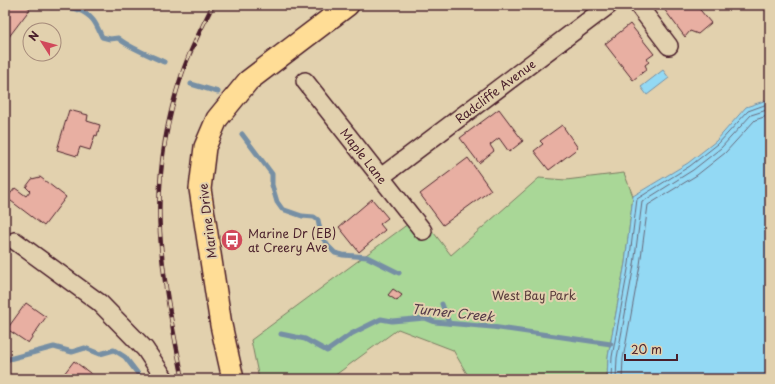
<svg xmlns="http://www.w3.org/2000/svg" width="775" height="384" viewBox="0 0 775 384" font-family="'Playpen Sans',sans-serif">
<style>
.green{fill:#a9d797;stroke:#7a7b61}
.water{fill:#93d9f4;stroke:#768fa4}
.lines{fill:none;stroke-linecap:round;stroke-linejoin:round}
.shore{stroke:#67697b;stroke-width:1}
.stream{stroke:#768fa4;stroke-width:5}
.building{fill:#e8afa2;stroke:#4a1f2b}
.minor-casing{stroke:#4a1f2b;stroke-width:20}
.major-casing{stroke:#4a1f2b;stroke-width:24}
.minor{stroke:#e2d1ae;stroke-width:17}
.major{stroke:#ffdd96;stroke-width:21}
.rail-casing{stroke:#4a1f2b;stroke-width:4.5}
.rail{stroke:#e2d1ae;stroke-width:3;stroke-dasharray:9;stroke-linecap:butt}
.labels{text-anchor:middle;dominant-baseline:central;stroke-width:4;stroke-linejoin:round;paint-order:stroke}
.street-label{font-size:12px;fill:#4a1f2b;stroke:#e2d1ae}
.poi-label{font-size:12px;fill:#4a1f2b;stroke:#e2d1ae;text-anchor:start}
.park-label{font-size:12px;fill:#583b3b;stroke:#e2d1ae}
.water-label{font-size:13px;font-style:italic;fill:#553b49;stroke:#e2d1ae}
</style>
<rect width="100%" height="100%" fill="#e2d1ae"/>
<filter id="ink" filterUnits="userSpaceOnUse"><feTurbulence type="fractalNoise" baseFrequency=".025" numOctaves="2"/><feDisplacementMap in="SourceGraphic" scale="8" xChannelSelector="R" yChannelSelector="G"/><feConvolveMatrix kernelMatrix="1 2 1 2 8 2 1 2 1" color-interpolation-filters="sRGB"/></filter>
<g filter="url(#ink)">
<polygon class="green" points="624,173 633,196 625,263 608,357 607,379 470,379 453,350 398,329 330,379 259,379 251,340 420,215 451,255 539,178 566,180"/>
<g class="water">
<polygon points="663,70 669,78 647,95 641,87"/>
<polygon points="770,99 770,379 607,379 608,357 625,263 633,196 688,163 716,141 746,107"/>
</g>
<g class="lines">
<g class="shore">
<polyline points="611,379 612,357 629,264 637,199 690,166 718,144 748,111 770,103"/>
<polyline points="616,379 617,358 634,265 642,202 693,170 721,148 751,115 770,109"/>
<polyline points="622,379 623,359 640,265 648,205 697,175 725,153 755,120 770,115"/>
</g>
<g class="stream">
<path d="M48 5 51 7C65 6 83 8 93 20 97 25 99 31 102 37L110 39 118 38C128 47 151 56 164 62"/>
<polyline points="191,84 218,92"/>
<polyline points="242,134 272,174 272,185 277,202 282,209 302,216 314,217 318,220 321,235 328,246 335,253 343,255 367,257 399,273"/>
<polyline points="442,304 449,323"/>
<polyline points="281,334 305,339 327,351 351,334 381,319 392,321 425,318 435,322 492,327 611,344"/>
<polyline points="5,359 9,359 54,347 72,352 85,348 100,354 114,350 125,357 142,379"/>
</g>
</g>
<g class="building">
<polygon points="5,5 25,5 30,9 5,42"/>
<polygon points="661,5 696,5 711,23 698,34 690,31 685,37"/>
<polygon points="630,24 654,54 647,59 649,62 645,65 647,69 633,80 605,44"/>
<polygon points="499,109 523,141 509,152 499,138 490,145 494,151 479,163 460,138"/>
<polygon points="69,110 88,115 87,121 100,125 97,136 95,135 90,150 80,147 77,156 57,150"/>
<polygon points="562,125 578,148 549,170 534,151 543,144 540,141"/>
<polygon points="468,158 491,190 443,225 420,194"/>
<polygon points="40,177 66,197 44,226 7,198 15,188 26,196 30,191 26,187 32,179"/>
<polygon points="372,199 388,218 380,224 385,230 359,252 339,227"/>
<polygon points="393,289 402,295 397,301 388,295"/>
<polygon points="26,303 46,317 28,343 7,329"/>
<polygon points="74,361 94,376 92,379 60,379"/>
</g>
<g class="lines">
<g class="minor-casing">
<g id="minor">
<polyline points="638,5 669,46"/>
<polyline points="305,81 423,231"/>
<polyline points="381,177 609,5"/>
<polyline points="15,241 100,303 145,349 165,379"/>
</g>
</g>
<g class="major-casing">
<polyline id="major" points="233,379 221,325 200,189 205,147 217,119 248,81 348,5"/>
</g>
<use href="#minor" class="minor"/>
<use href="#major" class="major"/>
<g class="rail-casing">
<path id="rail" d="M183 379C173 331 163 282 160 232 157 179 165 124 182 74 190 50 202 27 213 5"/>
</g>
<use href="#rail" class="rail"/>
</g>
</g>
<defs>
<g id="bus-disc" transform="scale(1.15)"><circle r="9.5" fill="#d1495b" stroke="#e2d1ae"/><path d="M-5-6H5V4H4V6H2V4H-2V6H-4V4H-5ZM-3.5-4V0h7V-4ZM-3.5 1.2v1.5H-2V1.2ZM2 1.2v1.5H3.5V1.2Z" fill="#fff"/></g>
</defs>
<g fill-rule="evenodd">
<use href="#bus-disc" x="232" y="240"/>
</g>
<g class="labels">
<g class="street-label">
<text transform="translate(495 91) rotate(-37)">Radcliffe Avenue</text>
<text transform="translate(364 156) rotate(52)">Maple Lane</text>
<text transform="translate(207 221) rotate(-97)">Marine Drive</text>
</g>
<g class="poi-label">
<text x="248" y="233">Marine Dr (EB)<tspan x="248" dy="14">at Creery Ave</tspan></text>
</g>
<g class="park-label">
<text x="534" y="295">West Bay Park</text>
</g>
<g class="water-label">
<text transform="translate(453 312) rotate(6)">Turner Creek</text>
</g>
</g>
<rect width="775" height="384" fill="none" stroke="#e2d1ae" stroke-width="20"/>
<rect x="10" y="10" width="755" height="364" fill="none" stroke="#4a1f2b" stroke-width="1.5" filter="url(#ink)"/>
<g transform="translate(42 42) rotate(306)"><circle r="19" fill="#e2d1ae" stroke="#a58a7a"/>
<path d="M0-3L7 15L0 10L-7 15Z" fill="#d1495b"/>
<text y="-6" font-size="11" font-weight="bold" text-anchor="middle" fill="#4a1f2b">N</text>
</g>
<path d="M625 354v6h52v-6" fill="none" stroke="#4a1f2b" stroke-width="2"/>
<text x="631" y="354" font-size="12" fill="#4a1f2b" stroke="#e2d1ae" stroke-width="3" paint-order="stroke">20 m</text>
</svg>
